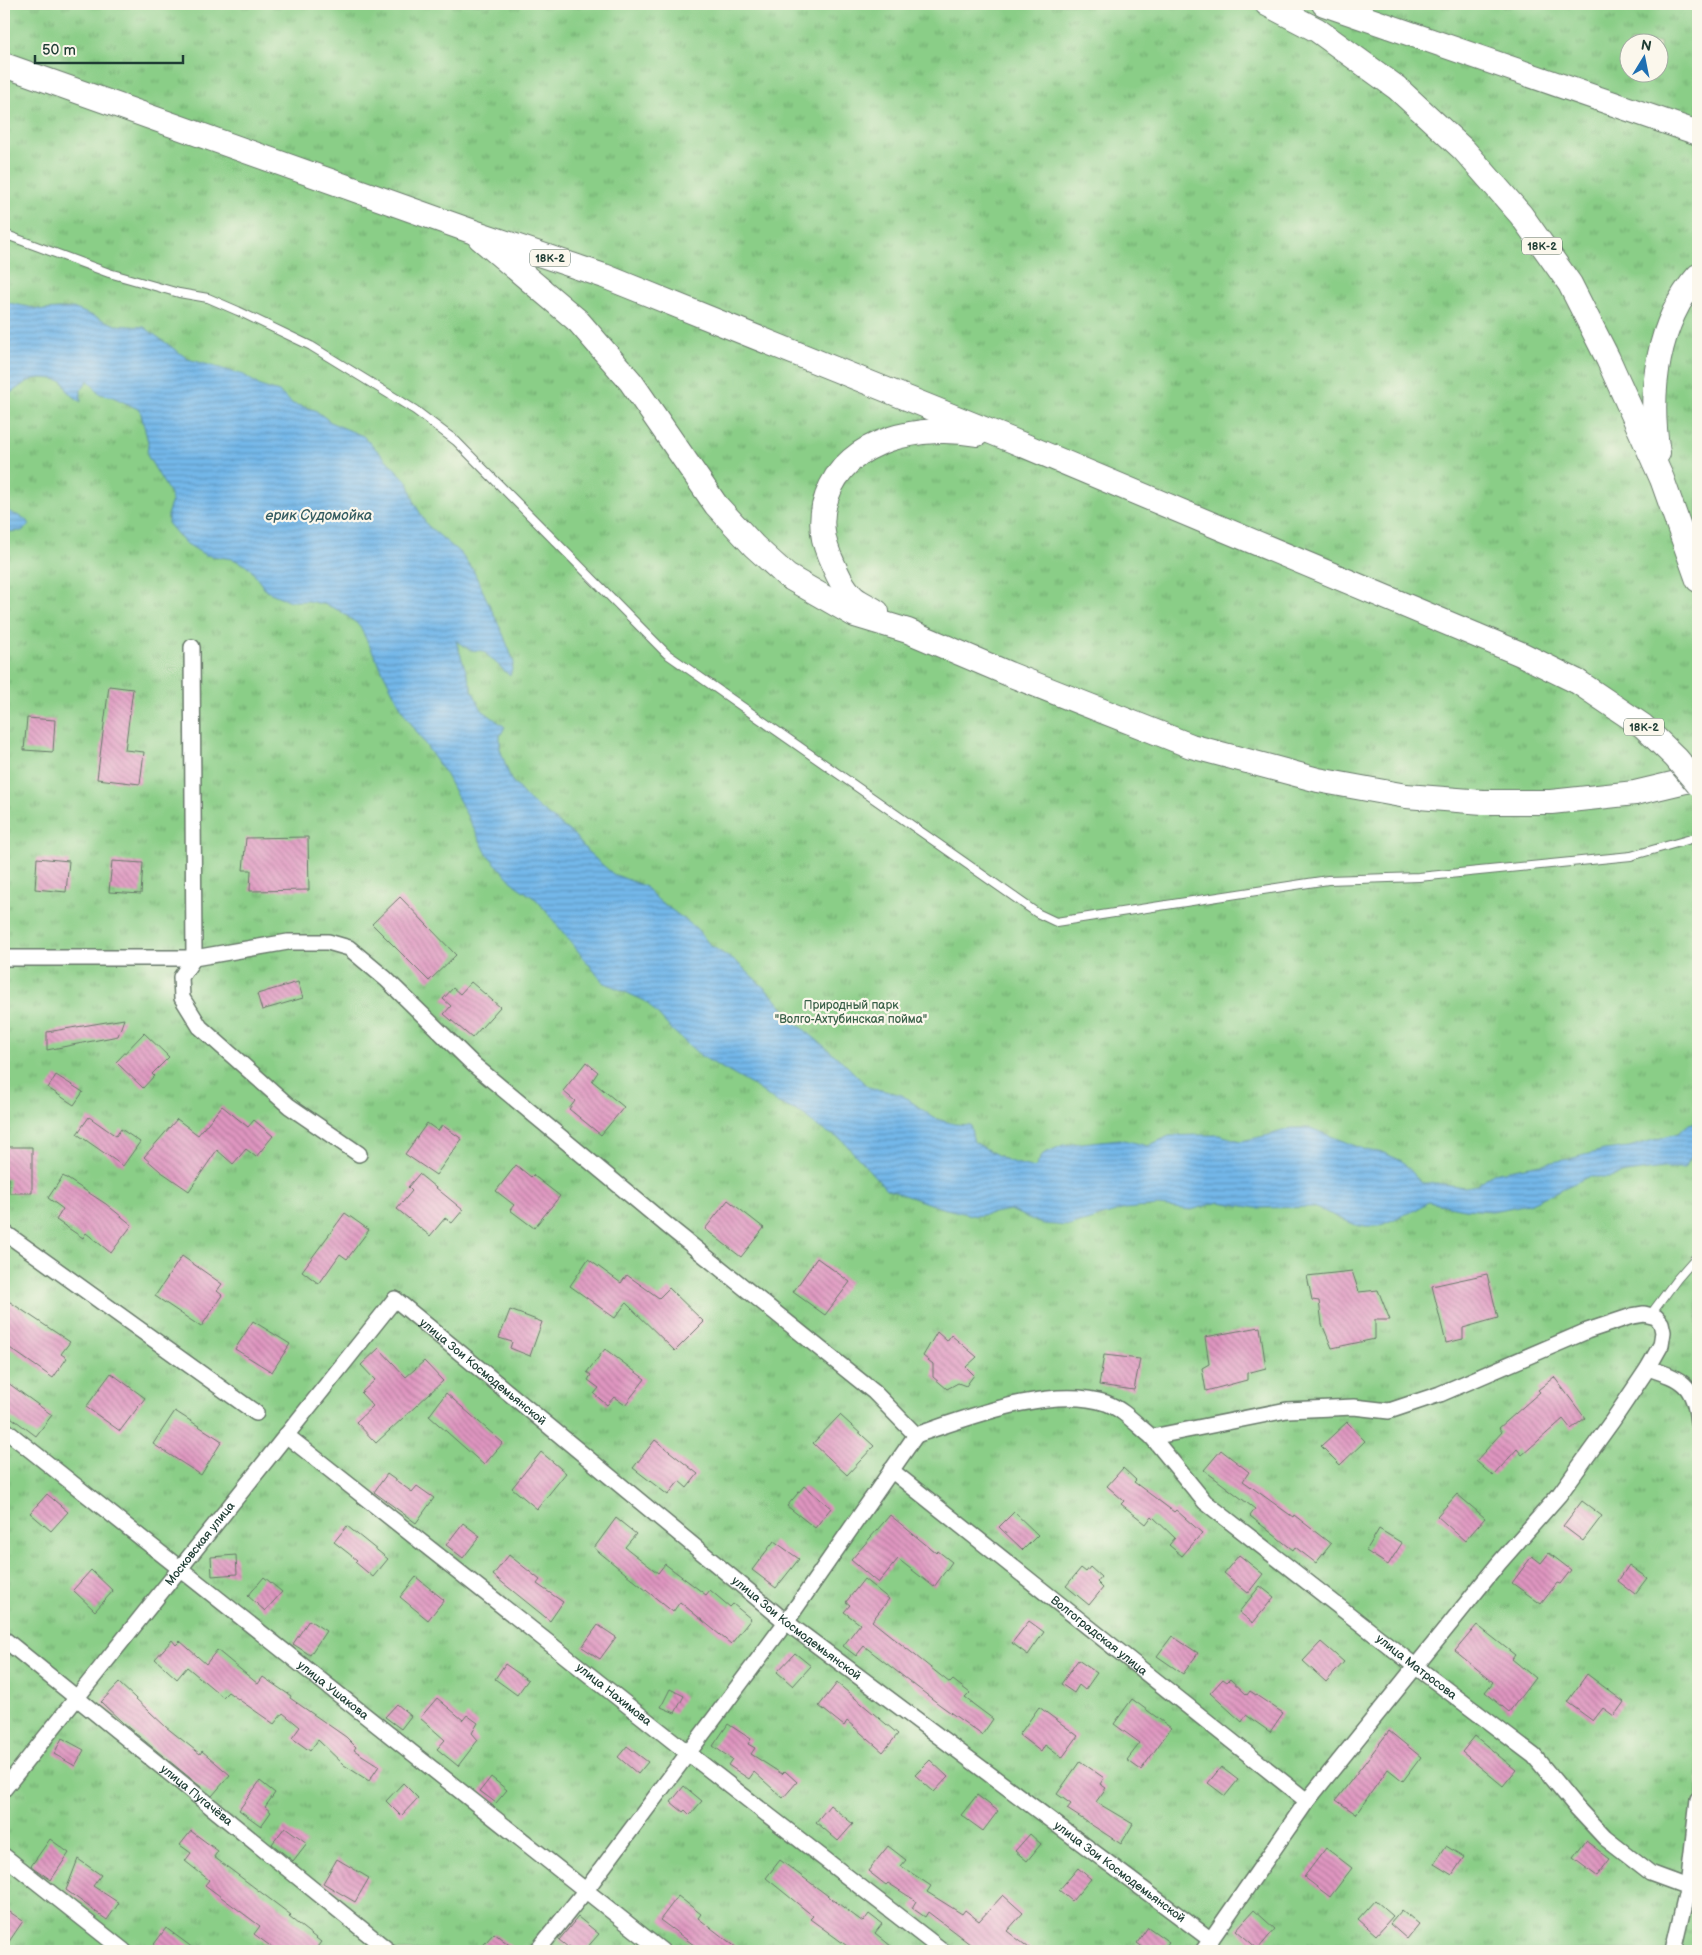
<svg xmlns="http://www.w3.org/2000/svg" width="1702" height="1955" viewBox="0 0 1702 1955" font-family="'Balsamiq Sans',sans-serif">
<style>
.park{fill:url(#park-tufts);stroke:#54865e;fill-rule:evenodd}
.water{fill:url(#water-rules);stroke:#497a8e}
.building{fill:url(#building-back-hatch)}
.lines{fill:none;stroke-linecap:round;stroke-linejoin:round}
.service-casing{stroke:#68796a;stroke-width:10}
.minor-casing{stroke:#68796a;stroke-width:18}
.primary-casing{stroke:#68796a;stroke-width:26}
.service{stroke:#fff;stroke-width:8}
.minor{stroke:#fff;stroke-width:15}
.primary{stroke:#fff;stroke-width:24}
.primary-bridge-casing{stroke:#68796a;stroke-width:26;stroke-linecap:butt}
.primary-bridge{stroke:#fff;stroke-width:24}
.labels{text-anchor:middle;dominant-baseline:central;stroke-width:4.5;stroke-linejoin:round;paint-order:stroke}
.shield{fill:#fbf7ec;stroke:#61756b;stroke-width:1}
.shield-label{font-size:11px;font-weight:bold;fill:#1f3d34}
.park-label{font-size:12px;fill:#3a6149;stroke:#fbf7ec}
.street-label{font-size:12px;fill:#1f3d34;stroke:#fbf7ec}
.water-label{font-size:14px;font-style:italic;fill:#345c61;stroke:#fbf7ec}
</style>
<defs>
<pattern id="park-tufts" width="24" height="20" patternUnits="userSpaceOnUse" patternTransform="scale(1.25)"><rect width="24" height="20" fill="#8ace87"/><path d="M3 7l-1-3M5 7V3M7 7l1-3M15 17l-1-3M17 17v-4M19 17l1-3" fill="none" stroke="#70a86f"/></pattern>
<pattern id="water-rules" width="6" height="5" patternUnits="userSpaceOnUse" patternTransform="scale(1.25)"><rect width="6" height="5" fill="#73b7e9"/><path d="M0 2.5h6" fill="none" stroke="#5e96be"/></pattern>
<pattern id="building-back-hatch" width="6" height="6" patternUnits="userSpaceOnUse" patternTransform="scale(1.25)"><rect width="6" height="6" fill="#df95c0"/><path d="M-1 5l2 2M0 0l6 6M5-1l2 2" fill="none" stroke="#b47b9d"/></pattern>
</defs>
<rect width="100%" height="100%" fill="#fbf7ec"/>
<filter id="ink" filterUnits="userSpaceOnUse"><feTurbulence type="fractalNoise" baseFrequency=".02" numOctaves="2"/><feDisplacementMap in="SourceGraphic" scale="10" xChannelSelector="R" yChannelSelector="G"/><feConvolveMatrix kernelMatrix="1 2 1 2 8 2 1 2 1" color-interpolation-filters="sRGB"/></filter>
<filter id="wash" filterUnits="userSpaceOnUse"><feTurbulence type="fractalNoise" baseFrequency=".0096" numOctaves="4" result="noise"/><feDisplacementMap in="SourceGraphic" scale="20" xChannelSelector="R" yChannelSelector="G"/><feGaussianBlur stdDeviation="1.12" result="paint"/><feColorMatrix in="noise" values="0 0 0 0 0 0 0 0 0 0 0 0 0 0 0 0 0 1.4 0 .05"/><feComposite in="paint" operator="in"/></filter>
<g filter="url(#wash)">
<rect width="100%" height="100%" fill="#f0e9cf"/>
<path class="park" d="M4 4H1698V1951H4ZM1630 42H1660V72H1630Z"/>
<g class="water">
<path d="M4 302 44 310 73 308 116 325 144 327 188 359 244 375 260 386 279 392 293 404 315 410 332 423 363 436 408 482 415 504 427 525 460 553 473 570 503 634 514 662 510 676 483 651 470 650 456 641 473 692 482 710 505 727 500 736V749L511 780 529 800 574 835 588 852 613 874 644 886 658 900 696 928 710 945 739 964 773 996 794 1021 843 1062 868 1087 902 1095 934 1118 954 1124 970 1125 974 1142 1008 1161 1035 1168 1043 1154 1063 1145 1120 1139 1148 1146 1169 1136 1196 1135H1219L1241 1141 1269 1135 1292 1128H1310L1366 1150 1384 1153 1402 1161 1422 1183H1437L1465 1187 1477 1185 1493 1173 1569 1159 1604 1150 1629 1147 1678 1133 1689 1124 1698 1122V1150L1690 1157 1684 1168H1663L1626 1173 1609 1177H1588L1529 1204 1492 1211 1464 1209 1428 1202 1417 1209 1379 1226H1358L1314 1207 1256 1208 1219 1202 1191 1210 1159 1206 1125 1209 1070 1226 1042 1224 1010 1210 976 1216 942 1208 886 1189 842 1140 816 1126 803 1114 776 1102 757 1088 701 1056 672 1030 645 1001 603 982 537 900 515 885 487 854 446 775 404 713 359 625 340 611 327 605 308 601H290L266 591 249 567 233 559 205 555 184 542 168 523V512L172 501 169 492 147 455 148 442 140 410 113 397 100 394 88 380 81 390V402L68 392 63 381C52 379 42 376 31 380 21 384 14 393 4 395Z"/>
<path d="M4 508C14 517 21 513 30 524L22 531 4 532Z"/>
</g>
<g id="blocks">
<g class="building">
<polygon points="109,686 133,689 125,750 144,752 140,784 97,779"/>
<polygon points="27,718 55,720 53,752 24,750"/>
<polygon points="308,837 309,890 250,891 251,870 243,870 246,838"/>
<polygon points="37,858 69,861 66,892 35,889"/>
<polygon points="112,861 143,863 141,894 109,892"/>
<polygon points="400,897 456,955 429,981 372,924"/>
<polygon points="298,982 303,998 262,1010 257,994"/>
<polygon points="471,982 500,1007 472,1038 444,1014 451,1006 443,999 453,988 460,994"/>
<polygon points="124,1019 118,1036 47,1050 47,1032"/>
<polygon points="144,1033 169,1057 152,1074 154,1076 143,1088 116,1062"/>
<polygon points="586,1062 598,1072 592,1081 624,1107 601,1135 569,1109 575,1101 563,1091"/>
<polygon points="56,1075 83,1092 74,1105 48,1088"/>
<polygon points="222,1106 248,1127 254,1120 273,1136 256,1157 246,1149 233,1164 217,1150 189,1191 160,1171 144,1157 177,1119 198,1135"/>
<polygon points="89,1117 116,1136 121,1129 140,1142 123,1166 77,1134"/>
<polygon points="427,1123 438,1131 442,1125 462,1139 436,1175 405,1154"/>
<polygon points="4,1147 32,1147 32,1193 9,1193 9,1178 4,1178"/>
<polygon points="516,1165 531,1177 533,1175 560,1196 534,1228 510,1210 514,1205 496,1191"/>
<polygon points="419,1174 463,1210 452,1223 445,1218 430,1236 397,1209 412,1191 408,1187"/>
<polygon points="63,1176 106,1204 132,1225 111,1253 86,1233 83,1238 56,1220 63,1209 48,1198"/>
<polygon points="728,1200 764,1228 741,1257 705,1229"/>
<polygon points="345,1213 369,1230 347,1259 340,1254 319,1284 302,1271"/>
<polygon points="182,1256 222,1284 217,1291 222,1295 201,1327 155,1296"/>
<polygon points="817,1258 850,1282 825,1315 793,1292"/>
<polygon points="588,1259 621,1283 627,1275 659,1298 669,1288 704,1322 675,1351 626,1303 615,1318 570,1286"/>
<polygon points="1352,1271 1359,1292 1378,1290 1390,1320 1375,1320 1375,1339 1332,1348 1322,1324 1319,1301 1312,1300 1307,1276"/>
<polygon points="1487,1274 1498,1318 1463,1328 1463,1339 1446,1343 1432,1286"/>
<polygon points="4,1298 70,1342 61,1354 67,1358 53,1378 4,1344"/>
<polygon points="510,1310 542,1322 530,1356 510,1348 512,1342 499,1338"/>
<polygon points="253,1321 290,1344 272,1372 235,1349"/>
<polygon points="1260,1327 1266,1368 1247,1373 1247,1380 1206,1391 1202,1368 1209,1364 1205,1337"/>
<polygon points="937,1332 947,1341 951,1335 977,1357 966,1367 974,1375 966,1386 958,1383 947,1389 933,1377 933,1364 923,1356"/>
<polygon points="379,1348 406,1377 424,1361 443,1381 376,1443 356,1422 373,1406 361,1393 375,1380 361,1365"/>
<polygon points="605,1349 645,1379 625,1405 614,1397 607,1405 594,1394 599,1388 588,1380 591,1375 587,1372"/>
<polygon points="1104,1355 1140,1359 1134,1390 1099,1385"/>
<polygon points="111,1373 145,1398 120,1431 86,1407"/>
<polygon points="1554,1377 1585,1418 1571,1429 1563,1419 1522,1455 1517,1449 1493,1476 1476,1461 1502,1432 1499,1428 1540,1392 1538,1390"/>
<polygon points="4,1380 52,1415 36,1436 4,1412"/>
<polygon points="446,1393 503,1443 484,1465 429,1416"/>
<polygon points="175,1411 222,1441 201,1475 153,1444"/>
<polygon points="840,1415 874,1446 847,1475 813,1443"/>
<polygon points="1347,1422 1365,1441 1340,1465 1321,1446"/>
<polygon points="655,1440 698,1474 687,1488 679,1481 668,1495 633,1468"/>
<polygon points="1221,1450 1249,1472 1243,1481 1293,1517 1294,1515 1331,1544 1316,1563 1295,1547 1293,1550 1250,1516 1255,1509 1204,1470"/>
<polygon points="541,1452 566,1473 537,1509 512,1488"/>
<polygon points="1123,1468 1136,1480 1134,1482 1174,1512 1176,1510 1202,1533 1182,1556 1169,1545 1175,1538 1152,1516 1146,1524 1121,1504 1124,1501 1107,1486"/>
<polygon points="387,1474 412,1492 417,1486 434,1498 416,1523 374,1492"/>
<polygon points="804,1486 831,1508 815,1528 787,1506"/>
<polygon points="47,1494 68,1512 51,1531 30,1513"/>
<polygon points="1457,1494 1485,1518 1465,1541 1437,1516"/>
<polygon points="1582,1501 1602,1516 1583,1541 1563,1526"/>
<polygon points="1014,1512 1038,1535 1023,1550 999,1527"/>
<polygon points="890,1515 936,1553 938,1551 952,1562 934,1587 898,1559 878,1583 851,1560"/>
<polygon points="616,1518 636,1534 625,1547 658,1573 665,1564 706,1595 710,1590 730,1607 733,1604 751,1619 731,1644 680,1602 673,1612 594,1548"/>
<polygon points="463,1523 480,1536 463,1558 446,1545"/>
<polygon points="347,1526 388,1559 373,1577 355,1562 357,1560 334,1542"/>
<polygon points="1379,1529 1402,1543 1388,1565 1366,1551"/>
<polygon points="774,1541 799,1559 776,1588 752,1570"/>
<polygon points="1549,1553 1571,1570 1560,1584 1557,1583 1541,1604 1512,1583 1532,1556 1541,1563"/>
<polygon points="236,1555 237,1574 212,1576 211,1557"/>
<polygon points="509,1555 540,1580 537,1584 563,1602 550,1621 493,1575"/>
<polygon points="1239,1555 1263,1574 1248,1593 1224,1573"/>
<polygon points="1629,1565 1647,1578 1635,1594 1618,1581"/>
<polygon points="1090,1567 1101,1577 1097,1582 1103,1588 1089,1605 1066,1586 1081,1568 1086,1572"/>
<polygon points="91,1570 113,1591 95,1611 73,1590"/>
<polygon points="264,1577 282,1592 265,1611 248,1596"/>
<polygon points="416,1577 444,1600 428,1620 400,1597"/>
<polygon points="864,1579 889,1599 872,1621 950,1683 953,1680 970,1693 965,1698 993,1719 982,1735 940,1705 864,1646 856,1656 843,1646 860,1624 844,1612 850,1605 846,1602"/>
<polygon points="1260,1586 1274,1597 1253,1623 1239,1612"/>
<polygon points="309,1620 326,1631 310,1655 293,1644"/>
<polygon points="1029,1621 1044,1632 1028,1655 1012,1643"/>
<polygon points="598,1625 616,1637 600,1659 582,1647"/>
<polygon points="1477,1625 1515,1655 1512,1659 1535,1678 1509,1712 1485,1692 1493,1682 1455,1651"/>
<polygon points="1172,1636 1198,1653 1183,1674 1157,1656"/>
<polygon points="172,1640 176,1645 180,1641 206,1664 217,1650 258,1684 263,1677 291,1696 290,1698 346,1737 356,1747 354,1750 379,1766 369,1781 344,1765 318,1740 310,1751 292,1738 300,1727 283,1713 274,1724 228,1692 223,1697 187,1667 177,1679 155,1659"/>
<polygon points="1321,1642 1344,1662 1326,1682 1303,1661"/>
<polygon points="795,1653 811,1666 793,1686 777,1672"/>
<polygon points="1078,1660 1097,1673 1085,1690 1079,1685 1074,1693 1061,1684"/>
<polygon points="505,1664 528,1680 517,1695 495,1679"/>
<polygon points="1587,1674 1624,1702 1614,1716 1603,1708 1593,1721 1567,1702"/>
<polygon points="1223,1679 1227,1682 1230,1679 1247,1695 1250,1691 1283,1713 1270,1732 1246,1715 1242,1722 1210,1693"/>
<polygon points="119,1683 166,1727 200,1754 202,1751 230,1775 212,1796 124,1724 101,1702"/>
<polygon points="837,1683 898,1734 883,1752 847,1721 844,1726 819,1706"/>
<polygon points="670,1689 684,1696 675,1713 661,1707"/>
<polygon points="437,1698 463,1720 467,1715 478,1723 472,1733 478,1740 458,1766 437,1749 445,1740 420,1718"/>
<polygon points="1132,1699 1171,1728 1141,1770 1127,1760 1140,1743 1114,1724"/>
<polygon points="397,1704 411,1716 401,1729 385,1717"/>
<polygon points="1039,1707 1078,1736 1062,1758 1045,1745 1041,1752 1019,1735"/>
<polygon points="728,1724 751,1739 748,1744 755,1748 751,1754 782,1774 785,1771 797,1782 783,1798 754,1772 749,1779 728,1765 732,1759 713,1746"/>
<polygon points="1389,1731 1421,1757 1403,1781 1388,1769 1356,1814 1336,1800"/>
<polygon points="1475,1736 1516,1770 1503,1786 1462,1752"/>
<polygon points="62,1738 84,1750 75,1766 54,1754"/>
<polygon points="627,1746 648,1762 638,1774 618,1757"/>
<polygon points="930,1760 948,1777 934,1792 915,1775"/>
<polygon points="1080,1761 1104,1778 1100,1784 1106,1788 1096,1802 1133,1824 1121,1844 1067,1809 1071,1804 1057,1794"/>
<polygon points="1221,1767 1238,1780 1225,1796 1208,1783"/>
<polygon points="491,1777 507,1790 496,1803 480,1791"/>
<polygon points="260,1781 275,1793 265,1807 271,1812 261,1826 239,1810"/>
<polygon points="403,1783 418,1798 401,1816 386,1801"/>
<polygon points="684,1786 702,1801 690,1815 685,1810 683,1812 671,1802"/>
<polygon points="977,1795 998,1811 983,1831 961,1815"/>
<polygon points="830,1805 853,1824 838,1841 816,1822"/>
<polygon points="285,1827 307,1843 293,1861 272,1844"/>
<polygon points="191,1831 218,1851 214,1857 291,1915 289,1917 321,1942 314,1951 277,1951 254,1934 260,1926 205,1885 209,1880 185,1861 191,1853 180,1845"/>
<polygon points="1030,1834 1041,1844 1027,1861 1015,1851"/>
<polygon points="50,1839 69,1853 51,1880 31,1866"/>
<polygon points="1586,1841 1610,1859 1597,1876 1573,1858"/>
<polygon points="888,1846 906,1860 901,1866 931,1886 927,1892 962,1914 965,1910 979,1921 1003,1895 1023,1913 1007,1931 1033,1951 979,1951 928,1912 925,1917 912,1908 916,1901 888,1883 886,1885 868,1871"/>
<polygon points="1446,1846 1464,1857 1452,1875 1434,1864"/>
<polygon points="1326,1848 1352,1868 1330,1897 1304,1877"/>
<polygon points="78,1859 101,1875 93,1886 119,1903 107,1920 66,1890"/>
<polygon points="337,1859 369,1878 355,1902 323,1883"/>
<polygon points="780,1860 863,1922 869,1914 882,1924 875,1933 897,1951 854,1951 810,1919 813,1916 766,1878"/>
<polygon points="1078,1868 1091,1879 1072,1901 1059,1890"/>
<polygon points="678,1896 701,1914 698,1918 741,1951 702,1951 660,1920"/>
<polygon points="1375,1900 1393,1916 1376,1935 1358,1919"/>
<polygon points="4,1908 23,1921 4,1949"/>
<polygon points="1254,1910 1275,1929 1258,1949 1236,1930"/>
<polygon points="1402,1910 1419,1924 1407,1939 1390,1924"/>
<polygon points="578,1917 599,1934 584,1951 573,1951 559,1940"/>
<polygon points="1148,1927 1169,1942 1162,1951 1148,1951 1137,1943"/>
<polygon points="166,1928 197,1951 149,1951"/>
<polygon points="494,1933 517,1951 478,1951"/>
</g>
</g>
</g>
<g filter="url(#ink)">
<use href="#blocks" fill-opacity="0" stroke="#68796a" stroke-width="1"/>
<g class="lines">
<g class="service-casing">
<g id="service">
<polyline points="4,234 109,273 179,293 208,298 238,311 311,346 415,410 456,441 667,654 1037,913 1056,922 1328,880 1419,877 1631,856 1698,837"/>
<polyline points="1651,1314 1677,1279 1698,1255"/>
</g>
</g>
<g class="minor-casing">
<g id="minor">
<polyline points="192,647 194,958 181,977 182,998 200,1027 289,1106 359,1154"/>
<path d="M4 958H194L288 942H328L349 948 386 979 474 1065 669 1227 874 1392 916 1435C970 1417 1051 1385 1106 1403 1123 1409 1138 1426 1152 1437L1287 1410 1354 1407 1389 1411 1440 1394 1587 1331 1632 1316 1644 1314 1656 1317 1661 1323 1663 1332 1661 1345 1648 1368 1613 1420 1559 1495 1499 1563 1307 1801 1203 1951"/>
<polyline points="4,1232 256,1413"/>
<path d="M1648 1368C1682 1379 1694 1384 1698 1422"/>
<path id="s1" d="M4 1429 662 1951"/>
<path id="s2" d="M286 1435 688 1753 943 1951"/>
<path id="s3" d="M1152 1437 1205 1502 1415 1666 1534 1756 1577 1808 1605 1838 1650 1873 1688 1887"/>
<path id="s4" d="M891 1470 1307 1801"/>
<path id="s5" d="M4 1639 389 1951"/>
<path id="s6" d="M4 1789 395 1299 786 1622 1211 1940"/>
<polyline points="4,1856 124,1951"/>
<polyline points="537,1951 586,1890 786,1622 916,1435"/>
<polyline points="1673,1951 1688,1887 1698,1799"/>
</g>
</g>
<g class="primary-casing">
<g id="primary">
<polyline points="1267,4 1317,30 1397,88 1464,150 1521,215 1570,284 1608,359 1662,479 1698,580"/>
<polyline points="1324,4 1698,133"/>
<polyline points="4,65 471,231 604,276 1011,440 1521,654 1578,682"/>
<polyline points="480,238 578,321 631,382 716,505 754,546 787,576 855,615 908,631 1009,674 1191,746 1318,780 1406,796 1483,802 1551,802 1635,793 1698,778"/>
<path d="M1658 453C1648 393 1657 322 1698 276"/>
<path d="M877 612C870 607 860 603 854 598 842 587 835 569 829 555 821 535 820 515 827 496 847 437 924 424 977 434"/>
</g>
</g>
<use href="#service" class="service"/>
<use href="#minor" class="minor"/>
<use href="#primary" class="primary"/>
<g class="primary-bridge-casing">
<polyline id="primary-bridge" points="1578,682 1643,726 1676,758 1698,784"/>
</g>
<use href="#primary-bridge" class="primary-bridge"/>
</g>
</g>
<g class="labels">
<g class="shield">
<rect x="1522" y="237.5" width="40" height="17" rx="4"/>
<rect x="530" y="249.5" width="40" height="17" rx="4"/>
<rect x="1624" y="718.5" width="40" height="17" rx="4"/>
</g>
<g class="shield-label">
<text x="1542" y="246">18К-2</text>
<text x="550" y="258">18К-2</text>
<text x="1644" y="727">18К-2</text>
</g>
<g class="park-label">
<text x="851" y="1005">Природный парк<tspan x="851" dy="14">"Волго-Ахтубинская пойма"</tspan></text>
</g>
<g class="street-label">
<text stroke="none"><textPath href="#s6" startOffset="741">улица Зои Космодемьянской</textPath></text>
<text stroke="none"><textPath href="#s6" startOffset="314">Московская улица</textPath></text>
<text stroke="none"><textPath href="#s6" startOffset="1146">улица Зои Космодемьянской</textPath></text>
<text stroke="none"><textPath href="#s4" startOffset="266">Волгоградская улица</textPath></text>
<text stroke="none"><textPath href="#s3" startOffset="352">улица Матросова</textPath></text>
<text stroke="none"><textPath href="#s1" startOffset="420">улица Ушакова</textPath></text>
<text stroke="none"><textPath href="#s2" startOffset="418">улица Нахимова</textPath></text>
<text stroke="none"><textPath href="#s5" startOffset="248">улица Пугачёва</textPath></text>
<text stroke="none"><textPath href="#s6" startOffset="1551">улица Зои Космодемьянской</textPath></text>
</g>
<g class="water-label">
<text x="319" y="515">ерик Судомойка</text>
</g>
</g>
<rect width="1702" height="1955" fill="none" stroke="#fbf7ec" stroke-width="20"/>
<g transform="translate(1644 58) rotate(10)"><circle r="24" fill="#fbf7ec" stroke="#a3ada2"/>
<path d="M0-4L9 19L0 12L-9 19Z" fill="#1f6fb2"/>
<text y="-8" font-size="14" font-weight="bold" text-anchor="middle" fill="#1f3d34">N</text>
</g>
<path d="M35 55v8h148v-8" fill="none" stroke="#1f3d34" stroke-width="2.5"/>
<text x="42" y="55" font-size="15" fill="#1f3d34" stroke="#fbf7ec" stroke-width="4" paint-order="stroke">50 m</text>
</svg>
